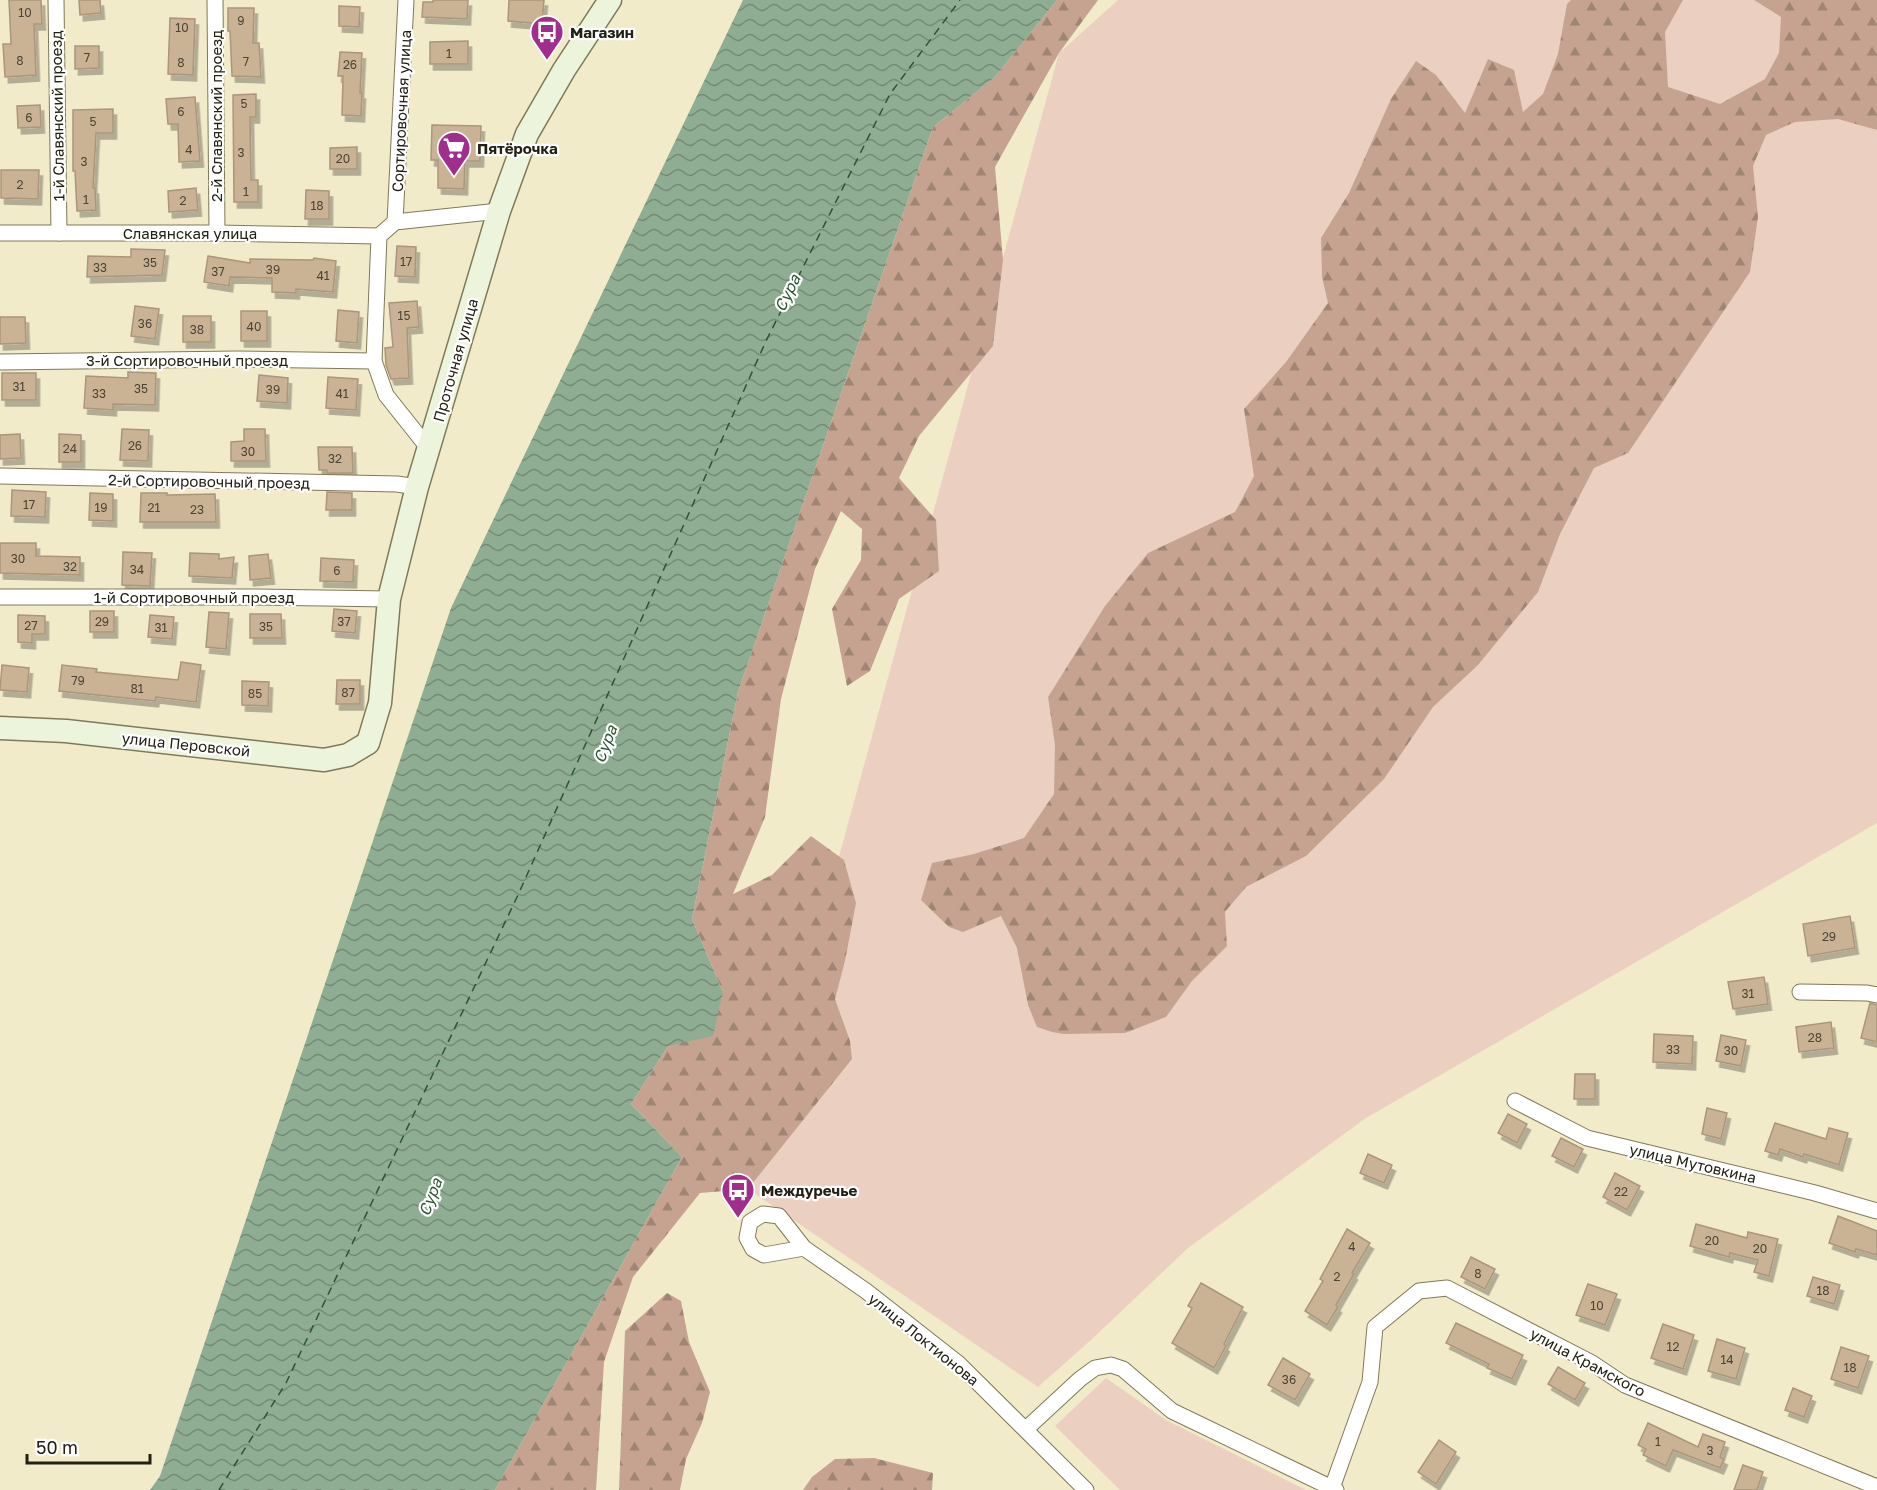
<svg xmlns="http://www.w3.org/2000/svg" width="1877" height="1490" viewBox="0 0 1877 1490" font-family="'Golos Text',sans-serif">
<style>
.green{fill:#ebd0c2}
.forest{fill:url(#forest-firs)}
.water{fill:url(#water-waves)}
.lines{fill:none;stroke-linecap:round;stroke-linejoin:round}
.ferry{stroke:#295630;stroke-width:1.5;stroke-dasharray:8 6;stroke-linecap:butt}
.building{fill:#cab294;stroke:#ab967b;stroke-width:1.5;filter:url(#shadow)}
.minor-casing{stroke:#7f795a;stroke-width:17}
.secondary-casing{stroke:#7f795a;stroke-width:25}
.minor{stroke:#fff;stroke-width:15}
.secondary{stroke:#ecf4dc;stroke-width:22}
.labels{text-anchor:middle;dominant-baseline:central;stroke-width:4.5;stroke-linejoin:round;paint-order:stroke}
.number-label{font-size:12px;fill:#4d4434}
.poi-label{font-size:15px;font-weight:bold;fill:#232014;stroke:#fff;text-anchor:start}
.street-label{font-size:15px;fill:#232014;stroke:#fff}
.water-label{font-size:16px;font-style:italic;fill:#295630;stroke:#fff}
</style>
<defs>
<pattern id="forest-firs" width="22" height="20" patternUnits="userSpaceOnUse" patternTransform="scale(1.5)"><rect width="22" height="20" fill="#c6a390"/><path d="M5 1l3.5 6h-7zM16 11l3.5 6h-7z" fill="#a08474"/></pattern>
<pattern id="water-waves" width="16" height="10" patternUnits="userSpaceOnUse" patternTransform="scale(1.5)"><rect width="16" height="10" fill="#8fad92"/><path d="M0 5q4-4 8 0t8 0" fill="none" stroke="#748c76"/></pattern>
<filter id="shadow"><feDropShadow dx="3.5" dy="6" stdDeviation="0" flood-color="#0004"/></filter>
</defs>
<rect width="100%" height="100%" fill="#f1ebc9"/>
<g class="green">
<polygon points="1118,0 1877,0 1877,823 1366,1118 1188,1248 1091,1340 1038,1387 748,1189 1059,53"/>
<polygon points="1106,1378 1166,1420 1306,1490 1120,1490 1055,1426"/>
</g>
<g class="forest">
<polygon points="1057,0 1098,0 1059,53 995,167 1003,260 993,346 919,436 899,478 936,520 939,571 899,599 870,671 847,686 832,609 861,560 862,529 841,511 815,569 781,699 765,817 733,894 772,875 811,836 844,860 856,903 845,961 835,999 850,1041 852,1059 748,1189 700,1193 633,1277 604,1362 596,1490 495,1490 682,1157 631,1104 668,1046 723,992 692,919 738,692 933,127 995,77"/>
<polygon points="1571,0 1683,0 1665,32 1668,87 1720,104 1765,79 1779,53 1781,17 1754,0 1877,0 1877,130 1838,119 1795,122 1766,135 1753,166 1758,217 1750,272 1628,453 1594,468 1560,534 1538,592 1478,665 1433,707 1384,779 1306,856 1246,887 1225,912 1227,946 1192,981 1166,1017 1125,1033 1064,1034 1052,1032 1037,1027 1028,1005 1017,948 1001,916 963,932 949,927 921,900 932,863 974,854 1024,838 1054,794 1055,745 1048,697 1105,606 1148,553 1235,512 1254,476 1244,409 1286,362 1328,303 1322,277 1321,238 1349,193 1391,99 1416,61 1436,75 1465,113 1488,59 1514,70 1523,112 1543,94 1558,54 1567,4"/>
<polygon points="667,1293 681,1301 689,1342 710,1392 702,1423 686,1459 680,1490 619,1490 625,1331"/>
<polygon points="874,1458 933,1473 932,1490 803,1490 812,1477 835,1459"/>
</g>
<polygon class="water" points="743,0 1057,0 995,77 933,127 738,692 692,919 723,992 713,1036 668,1046 631,1104 682,1157 495,1490 150,1490 160,1476 451,608"/>
<g class="lines">
<polyline class="ferry" points="219,1490 286,1383 518,895 766,341 890,94 960,0"/>
</g>
<g class="building">
<polygon points="9,0 41,0 42,24 34,24 36,75 5,77 3,44 11,44"/>
<polygon points="79,0 100,0 101,13 80,15"/>
<polygon points="433,0 468,0 467,19 422,17 423,2 433,2"/>
<polygon points="509,0 544,0 542,24 508,21"/>
<polygon points="339,6 360,7 359,27 339,26"/>
<polygon points="228,8 254,8 253,43 259,43 261,77 232,76 230,31 228,31"/>
<polygon points="170,18 195,19 193,75 168,74"/>
<polygon points="468,41 468,64 430,64 430,42"/>
<polygon points="75,46 99,46 99,68 75,69"/>
<polygon points="340,52 362,53 360,93 362,93 361,116 342,115 343,76 338,76"/>
<polygon points="256,94 256,117 250,117 251,180 258,180 258,202 234,202 233,95"/>
<polygon points="195,97 200,161 179,162 178,124 168,124 166,99"/>
<polygon points="40,105 41,127 18,128 17,106"/>
<polygon points="113,109 113,133 96,133 93,188 95,188 96,210 77,211 75,171 73,171 73,110"/>
<polygon points="432,125 481,126 480,161 465,161 464,189 438,188 438,160 431,160"/>
<polygon points="357,147 357,169 330,169 330,148"/>
<polygon points="1,170 39,170 38,199 1,198"/>
<polygon points="196,188 198,210 169,212 168,191"/>
<polygon points="306,190 329,191 329,219 305,219"/>
<polygon points="397,246 416,247 415,277 395,276"/>
<polygon points="131,249 165,250 162,275 87,277 88,256 131,257"/>
<polygon points="208,256 250,263 250,259 313,260 314,258 336,261 333,292 296,289 296,293 272,292 272,278 230,277 229,286 204,282"/>
<polygon points="417,301 419,327 407,328 409,378 391,379 386,365 385,348 393,347 389,303"/>
<polygon points="135,306 159,309 155,339 131,336"/>
<polygon points="338,310 359,312 357,343 336,341"/>
<rect x="241" y="311" width="26" height="30"/>
<rect x="183" y="316" width="28" height="26"/>
<polygon points="0,317 25,317 26,343 0,344"/>
<polygon points="128,372 156,373 155,405 113,404 113,410 84,408 86,376 128,378"/>
<rect x="2" y="373" width="34" height="27"/>
<polygon points="259,375 288,378 287,403 257,401"/>
<polygon points="328,377 358,379 356,410 326,408"/>
<polygon points="122,429 149,430 148,461 120,460"/>
<polygon points="244,429 265,429 266,461 231,461 231,442 244,441"/>
<polygon points="20,434 21,458 0,459 0,435"/>
<polygon points="59,434 81,435 81,462 59,462"/>
<polygon points="318,447 352,447 353,473 327,473 327,470 319,470"/>
<polygon points="12,490 46,492 45,517 11,516"/>
<polygon points="327,492 352,493 352,510 326,510"/>
<polygon points="90,493 113,494 113,521 89,520"/>
<polygon points="141,493 167,493 167,495 215,494 216,522 140,522"/>
<polygon points="0,543 36,543 36,556 80,557 80,575 0,573"/>
<polygon points="123,552 152,553 150,586 122,585"/>
<polygon points="190,553 219,554 219,559 234,557 232,578 189,576"/>
<polygon points="268,554 271,578 250,580 249,556"/>
<polygon points="321,558 354,560 353,582 320,581"/>
<polygon points="334,609 357,611 355,633 332,631"/>
<rect x="90" y="611" width="24" height="21"/>
<polygon points="209,612 229,613 226,649 206,647"/>
<polygon points="250,614 281,614 282,638 250,638"/>
<polygon points="18,615 45,616 45,634 32,634 32,643 18,642"/>
<polygon points="150,615 174,617 172,639 148,637"/>
<polygon points="181,662 201,665 196,702 156,697 155,701 59,691 62,665 97,669 96,672 178,680"/>
<polygon points="2,665 29,668 27,692 0,690"/>
<polygon points="337,680 360,680 360,704 336,704"/>
<polygon points="242,681 269,682 268,706 242,705"/>
<polygon points="1850,916 1855,948 1808,956 1803,924"/>
<polygon points="1764,977 1768,1004 1733,1009 1728,982"/>
<polygon points="1870,1003 1877,1005 1877,1042 1861,1038"/>
<polygon points="1831,1022 1834,1048 1799,1052 1796,1027"/>
<polygon points="1654,1034 1693,1036 1692,1064 1653,1062"/>
<polygon points="1721,1035 1746,1040 1741,1066 1716,1061"/>
<polygon points="1575,1074 1595,1074 1595,1099 1574,1099"/>
<polygon points="1707,1108 1727,1113 1721,1139 1702,1134"/>
<polygon points="1508,1114 1527,1124 1517,1143 1498,1133"/>
<polygon points="1775,1123 1826,1139 1829,1128 1848,1133 1839,1165 1804,1154 1803,1157 1780,1149 1778,1155 1765,1151"/>
<polygon points="1561,1138 1583,1149 1574,1167 1552,1156"/>
<polygon points="1368,1154 1392,1165 1384,1183 1360,1173"/>
<polygon points="1615,1173 1640,1186 1627,1210 1603,1197"/>
<polygon points="1838,1216 1877,1231 1877,1255 1856,1249 1855,1252 1829,1243"/>
<polygon points="1696,1224 1747,1238 1748,1232 1778,1239 1769,1276 1754,1272 1758,1260 1730,1253 1729,1257 1690,1246"/>
<polygon points="1347,1229 1370,1243 1352,1273 1354,1274 1336,1305 1338,1307 1327,1325 1305,1311 1323,1281 1320,1279"/>
<polygon points="1471,1257 1495,1269 1485,1289 1461,1277"/>
<polygon points="1813,1277 1840,1285 1834,1304 1807,1296"/>
<polygon points="1201,1283 1243,1307 1224,1344 1226,1346 1214,1368 1172,1343 1192,1308 1188,1306"/>
<polygon points="1588,1284 1617,1294 1605,1325 1576,1315"/>
<polygon points="1456,1323 1523,1355 1512,1379 1487,1368 1489,1364 1446,1343"/>
<polygon points="1663,1324 1694,1335 1683,1369 1651,1358"/>
<polygon points="1717,1339 1745,1348 1736,1379 1708,1371"/>
<polygon points="1841,1347 1869,1356 1858,1388 1831,1379"/>
<polygon points="1283,1358 1310,1374 1295,1400 1268,1385"/>
<polygon points="1558,1367 1585,1383 1575,1400 1548,1384"/>
<polygon points="1793,1388 1812,1396 1804,1417 1785,1410"/>
<polygon points="1648,1423 1698,1447 1703,1434 1725,1442 1720,1457 1724,1459 1720,1468 1673,1450 1666,1466 1643,1455 1646,1449 1638,1445"/>
<polygon points="1439,1440 1456,1452 1436,1484 1418,1472"/>
<polygon points="1743,1465 1763,1472 1757,1490 1734,1490"/>
</g>
<g class="lines">
<g class="minor-casing">
<g id="minor">
<polyline points="56,0 59,233"/>
<polyline points="215,0 217,233"/>
<polyline points="395,222 406,0"/>
<polyline points="0,233 217,233 379,236"/>
<polyline points="0,362 237,359 374,361"/>
<polyline points="429,449 386,395 374,361 379,236 395,222 499,211"/>
<polyline points="0,476 397,484 417,487"/>
<polyline points="0,597 257,597 389,599"/>
<polyline points="1800,992 1867,993 1877,995"/>
<polyline points="1515,1101 1587,1138 1815,1193 1877,1211"/>
<polyline points="804,1248 764,1255 753,1249 747,1238 750,1222 763,1214 779,1216 804,1248 866,1291 959,1364 1086,1490"/>
<polyline points="1026,1429 1080,1379 1095,1368 1111,1365 1123,1369 1172,1411 1336,1490"/>
<polyline points="1332,1488 1370,1382 1375,1327 1419,1291 1447,1288 1592,1363 1625,1385 1877,1487"/>
</g>
</g>
<g class="secondary-casing">
<polyline id="secondary" points="0,728 66,731 324,760 348,755 368,743 380,703 389,599 417,487 499,211 527,134 564,70 610,0"/>
</g>
<use href="#minor" class="minor"/>
<use href="#secondary" class="secondary"/>
</g>
<defs>
<g id="bus-pin" transform="scale(1.725)"><path d="M0 17L-7.5 6A9.5 9.5 0 1 1 7.5 6Z" fill="#a02f8b" stroke="#fff"/><path d="M-5-6H5V4H4V6H2V4H-2V6H-4V4H-5ZM-3.5-4V0h7V-4ZM-3.5 1.2v1.5H-2V1.2ZM2 1.2v1.5H3.5V1.2Z" fill="#fff"/></g>
<g id="supermarket-pin" transform="scale(1.725)"><path d="M0 17L-7.5 6A9.5 9.5 0 1 1 7.5 6Z" fill="#a02f8b" stroke="#fff"/><path d="M-6-5.5h2.5l.6 2H6L4.5 2H-2.5L-4.4-4H-6ZM-1.5 3.2a1.3 1.3 0 1 0 .1 0ZM3 3.2a1.3 1.3 0 1 0 .1 0Z" fill="#fff"/></g>
</defs>
<g fill-rule="evenodd">
<use href="#bus-pin" x="547" y="32"/>
<use href="#supermarket-pin" x="454" y="148"/>
<use href="#bus-pin" x="738" y="1190"/>
</g>
<g class="labels">
<g class="number-label">
<text x="25" y="12">10</text>
<text x="241" y="20">9</text>
<text x="182" y="27">10</text>
<text x="449" y="53">1</text>
<text x="87" y="57">7</text>
<text x="20" y="60">8</text>
<text x="246" y="61">7</text>
<text x="181" y="62">8</text>
<text x="350" y="64">26</text>
<text x="244" y="103">5</text>
<text x="181" y="111">6</text>
<text x="29" y="117">6</text>
<text x="93" y="121">5</text>
<text x="189" y="149">4</text>
<text x="241" y="152">3</text>
<text x="343" y="158">20</text>
<text x="84" y="161">3</text>
<text x="20" y="184">2</text>
<text x="246" y="191">1</text>
<text x="86" y="199">1</text>
<text x="183" y="200">2</text>
<text x="317" y="205">18</text>
<text x="406" y="261">17</text>
<text x="150" y="262">35</text>
<text x="100" y="267">33</text>
<text x="273" y="269">39</text>
<text x="218" y="271">37</text>
<text x="323" y="275">41</text>
<text x="404" y="315">15</text>
<text x="145" y="323">36</text>
<text x="254" y="326">40</text>
<text x="197" y="329">38</text>
<text x="19" y="386">31</text>
<text x="141" y="388">35</text>
<text x="273" y="389">39</text>
<text x="99" y="393">33</text>
<text x="342" y="393">41</text>
<text x="135" y="445">26</text>
<text x="70" y="448">24</text>
<text x="248" y="451">30</text>
<text x="335" y="458">32</text>
<text x="29" y="504">17</text>
<text x="101" y="507">19</text>
<text x="154" y="507">21</text>
<text x="197" y="509">23</text>
<text x="18" y="558">30</text>
<text x="70" y="566">32</text>
<text x="137" y="569">34</text>
<text x="337" y="570">6</text>
<text x="102" y="621">29</text>
<text x="344" y="621">37</text>
<text x="31" y="625">27</text>
<text x="266" y="626">35</text>
<text x="161" y="627">31</text>
<text x="78" y="680">79</text>
<text x="137" y="688">81</text>
<text x="348" y="692">87</text>
<text x="255" y="693">85</text>
<text x="1829" y="936">29</text>
<text x="1748" y="993">31</text>
<text x="1815" y="1037">28</text>
<text x="1673" y="1049">33</text>
<text x="1731" y="1050">30</text>
<text x="1621" y="1191">22</text>
<text x="1712" y="1240">20</text>
<text x="1352" y="1246">4</text>
<text x="1760" y="1248">20</text>
<text x="1478" y="1273">8</text>
<text x="1337" y="1276">2</text>
<text x="1823" y="1290">18</text>
<text x="1597" y="1305">10</text>
<text x="1673" y="1346">12</text>
<text x="1727" y="1359">14</text>
<text x="1850" y="1367">18</text>
<text x="1289" y="1379">36</text>
<text x="1658" y="1441">1</text>
<text x="1710" y="1450">3</text>
</g>
<g class="poi-label">
<text x="570" y="32">Магазин</text>
<text x="477" y="148">Пятёрочка</text>
<text x="761" y="1190">Междуречье</text>
</g>
<g class="street-label">
<text transform="translate(401 111) rotate(-87)">Сортировочная улица</text>
<text transform="translate(57 116) rotate(-91)">1-й Славянский проезд</text>
<text transform="translate(216 116) rotate(-90)">2-й Славянский проезд</text>
<text x="190" y="233">Славянская улица</text>
<text x="187" y="360">3-й Сортировочный проезд</text>
<text transform="translate(455 360) rotate(-74)">Проточная улица</text>
<text transform="translate(209 481) rotate(1)">2-й Сортировочный проезд</text>
<text x="194" y="597">1-й Сортировочный проезд</text>
<text transform="translate(186 744) rotate(6)">улица Перовской</text>
<text transform="translate(1693 1163) rotate(13)">улица Мутовкина</text>
<text transform="translate(924 1339) rotate(39)">улица Локтионова</text>
<text transform="translate(1588 1362) rotate(28)">улица Крамского</text>
</g>
<g class="water-label">
<text transform="translate(787 293) rotate(-64)">Сура</text>
<text transform="translate(605 744) rotate(-69)">Сура</text>
<text transform="translate(430 1197) rotate(-69)">Сура</text>
</g>
</g>
<path d="M27 1454v9h123v-9" fill="none" stroke="#232014" stroke-width="3"/>
<text x="36" y="1454" font-size="18" fill="#232014" stroke="#ffffff" stroke-width="4.5" paint-order="stroke">50 m</text>
</svg>
